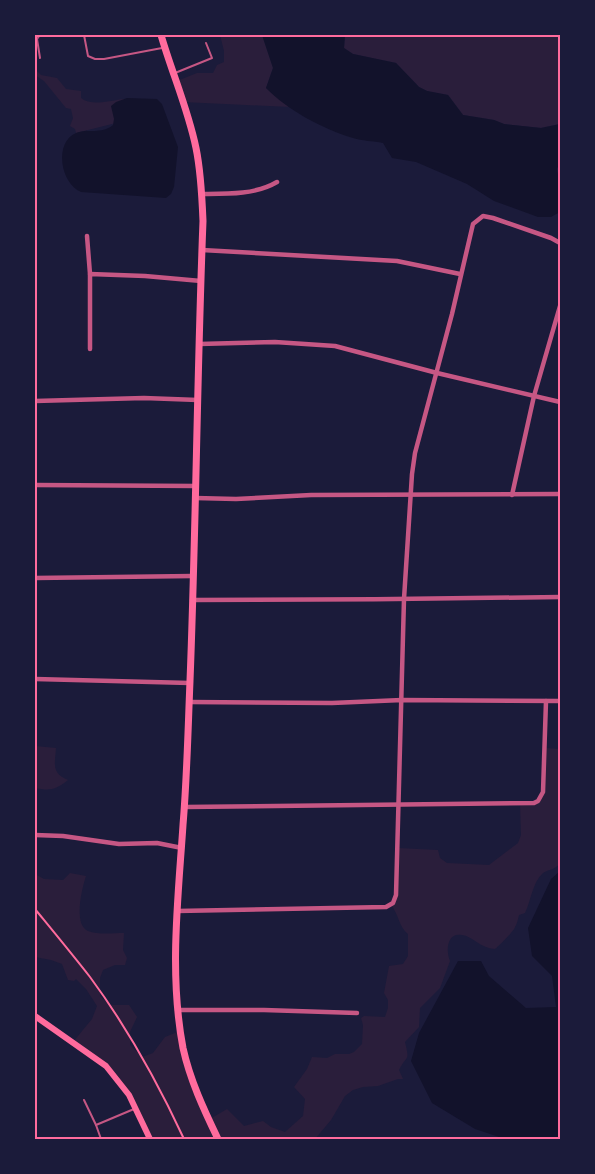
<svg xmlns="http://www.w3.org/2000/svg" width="595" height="1174" viewBox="0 0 595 1174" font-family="Roboto,sans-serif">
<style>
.green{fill:#2a1e3b}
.water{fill:#12122b}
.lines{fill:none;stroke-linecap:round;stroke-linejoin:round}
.path{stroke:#ff6b9d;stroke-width:2}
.service{stroke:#c65784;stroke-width:2}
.minor{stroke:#c65784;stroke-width:4.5}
.secondary{stroke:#ff6b9d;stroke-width:6}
.primary{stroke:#ff6b9d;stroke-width:7}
.neatline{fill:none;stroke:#ff6b9d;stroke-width:2}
</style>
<rect width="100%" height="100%" fill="#1b1b3a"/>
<g class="green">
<polygon points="220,35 262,35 273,68 266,88 290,107 183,102 177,81 197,73 213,73 217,65 224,62 224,51"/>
<polygon points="345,35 560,35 560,124 541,128 504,124 494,120 463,115 448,95 427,91 419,87 396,63 353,54 344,48"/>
<path d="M35 69 41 75 57 78 66 89 81 91V98C92 107 112 100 124 99L116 123 76 133 75 129 70 126 73 118 71 109 66 108 44 81 35 75Z"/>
<path d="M35 746 56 748C55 764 51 773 68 780 55 790 51 791 35 788Z"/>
<path d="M545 748 560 749V863C555 870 549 869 543 873 532 883 531 901 525 913L519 915C518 919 517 924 515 927 514 931 499 946 495 949 480 948 472 936 462 935 446 932 446 952 450 961L440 988 420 1008 419 1027 405 1042C410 1063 407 1054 399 1070L403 1079H398L378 1086 363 1087 353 1090 345 1096 331 1120 315 1139H150L117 1079 73 1042 92 1019 97 1006 86 989 76 979 74 981 68 980 62 964 51 960 35 957V874L44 879 63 880 70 873 86 876C82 888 73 925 88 931 98 935 114 933 124 933L123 950 127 958 125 965H115L103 970 100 978V996L110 1005H129L137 1017 130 1032V1045L142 1057 153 1053 165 1037 180 1031 184 1052 210 1119 227 1109 244 1126 263 1121 271 1127 285 1132 303 1116 305 1099 294 1087 307 1069 312 1057 327 1058 335 1054H349L354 1052 362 1044 363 1025 361 1018 364 1016 385 1017 388 1008V1000L384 993 389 966 403 964 408 956V934C399 927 399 915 391 905L395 898 398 848 438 850 440 858 447 863 489 865 518 843 521 835 520 804 535 802 541 794Z"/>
</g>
<g class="water">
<path d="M262 35H345L344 48 353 54 396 63 419 87 427 91 448 95 463 115 494 120 504 124 541 128 560 124V162L557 169 560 188V212L551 217H538L494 201 467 184 416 162 392 158 383 143C373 141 362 141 353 138 323 129 287 110 266 88L273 68Z"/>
<path d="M127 98 157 99 162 104 178 147 174 187 171 194 166 198 81 192C60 183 54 142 76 133 88 128 101 135 113 125L114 119 111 106 116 102Z"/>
<polygon points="560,871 560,1139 505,1139 475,1129 432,1103 411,1061 419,1033 458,961 481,961 489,976 526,1008 556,1007 552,976 532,956 528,928 551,879"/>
</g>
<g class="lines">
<path class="path" d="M35 909C53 931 72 954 90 977 127 1027 158 1083 184 1139"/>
<g class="service">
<polyline points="40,35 37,39 40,58"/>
<polyline points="84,35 88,56 95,59 104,59 162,48"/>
<polyline points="175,73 212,58 206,43"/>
<polyline points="84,1100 96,1125"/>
<polyline points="101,1139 96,1125 134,1109"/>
</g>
<g class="minor">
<path d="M201 194C226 194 255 195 277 182"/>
<polyline points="87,236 90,274"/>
<polyline points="202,250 397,261 460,274"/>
<polyline points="199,344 275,342 335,346 437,373 560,402"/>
<polyline points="90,349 90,274 145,276 201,281"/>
<polyline points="35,401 144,398 198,400"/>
<polyline points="35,485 196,486"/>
<polyline points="512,495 534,396 560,306"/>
<polyline points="195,498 236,499 311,495 560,494"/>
<polyline points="35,578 193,576"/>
<path d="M192 600C315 600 437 599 560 597"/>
<polyline points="35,679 190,683"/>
<polyline points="189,702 332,703 402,700 560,701"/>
<polyline points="185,807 534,803 538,801 543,792 546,701"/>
<polyline points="35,835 63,836 119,844 157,843 182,848"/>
<polyline points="177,911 386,907 393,903 396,895 404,599 412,474 415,453 452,314 473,224 483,216 493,218 551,238 560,243"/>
<polyline points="177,1010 264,1010 357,1013"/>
</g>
<polyline class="secondary" points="35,1016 106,1066 129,1095 150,1139"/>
<path class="primary" d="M161 35C172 73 188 109 196 148 201 172 202 196 203 221 197 374 196 528 190 681 188 729 187 777 183 825 178 900 169 974 183 1048 190 1080 204 1110 218 1139"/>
</g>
<rect width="595" height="1174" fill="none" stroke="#1b1b3a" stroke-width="72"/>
<rect x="36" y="36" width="523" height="1102" class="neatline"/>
</svg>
